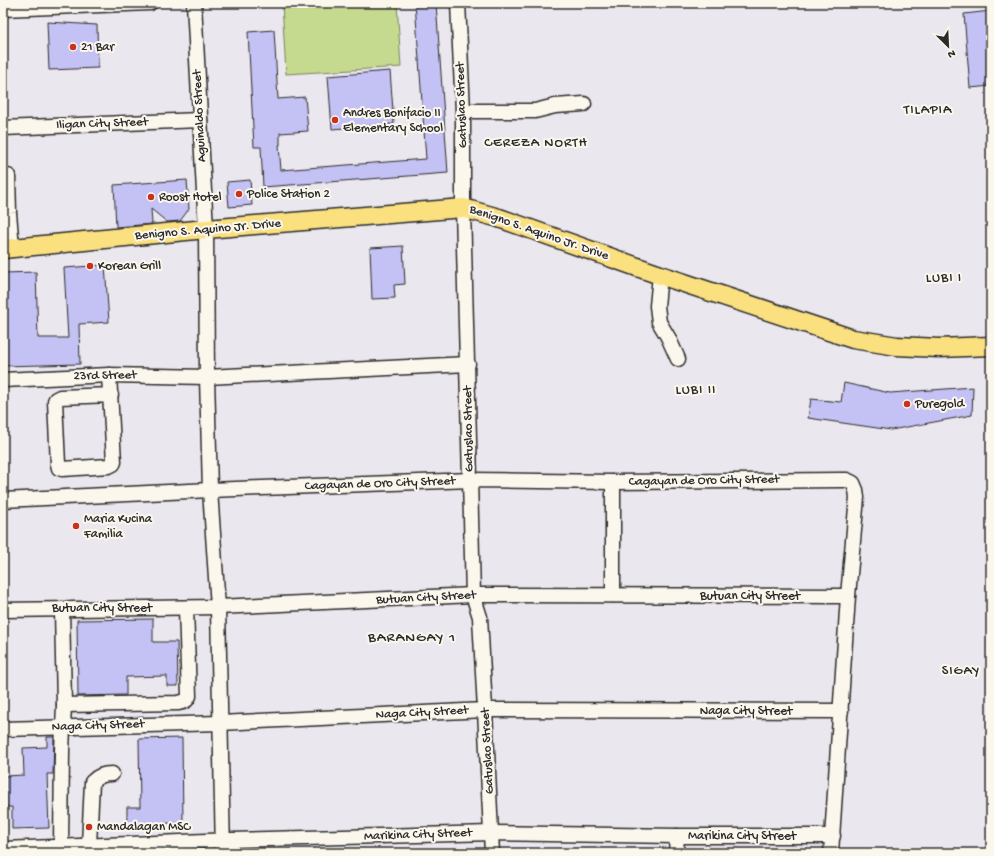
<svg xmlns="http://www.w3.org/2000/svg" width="994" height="856" viewBox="0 0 994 856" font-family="'Gochi Hand',sans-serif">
<rect width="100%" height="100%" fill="#eae7ee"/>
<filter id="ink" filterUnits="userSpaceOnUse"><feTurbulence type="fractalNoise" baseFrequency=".025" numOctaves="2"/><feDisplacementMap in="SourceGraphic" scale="8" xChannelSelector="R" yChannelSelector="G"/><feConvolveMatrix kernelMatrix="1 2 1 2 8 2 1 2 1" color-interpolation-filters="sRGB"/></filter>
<g filter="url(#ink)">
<path fill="#c6da8f" stroke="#78825d" d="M 282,3 L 397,3 L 401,67 L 286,74 Z"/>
<g fill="#c4c1f4" stroke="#2b2b2b">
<path d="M 415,3 L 436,3 L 448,173 L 263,187 L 261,147 L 254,147 L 248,32 L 274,30 L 278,99 L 305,97 L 308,131 L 280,133 L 280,145 L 279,145 L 281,170 L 426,159 Z"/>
<path d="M 991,11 L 991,86 L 970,88 L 964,14 Z"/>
<path d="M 47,22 L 97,25 L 98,68 L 49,70 Z"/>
<path d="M 390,71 L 394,124 L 332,129 L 328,76 Z"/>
<path d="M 187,180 L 189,209 L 180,221 L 167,222 L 151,209 L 152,224 L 116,227 L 114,185 Z"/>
<path d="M 250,180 L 252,205 L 229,207 L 227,182 Z"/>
<path d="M 403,246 L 405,284 L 394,285 L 395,298 L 372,299 L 370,248 Z"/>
<path d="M 105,265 L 109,322 L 79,324 L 80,364 L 3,366 L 3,273 L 36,272 L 38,338 L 68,338 L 64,268 Z"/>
<path d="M 844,383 L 890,393 L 973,387 L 972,415 L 891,430 L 808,418 L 811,399 L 841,402 Z"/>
<path d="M 153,619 L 153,642 L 177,642 L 178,686 L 167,686 L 167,676 L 126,677 L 126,695 L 78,696 L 77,620 Z"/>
<path d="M 47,737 L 54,737 L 53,774 L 47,774 L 49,828 L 12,829 L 12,807 L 6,807 L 5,776 L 24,775 L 23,748 L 47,747 Z"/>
<path d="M 182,738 L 183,823 L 127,824 L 127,807 L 140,807 L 139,739 Z"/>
</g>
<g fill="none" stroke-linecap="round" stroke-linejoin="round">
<defs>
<g id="minor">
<path d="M 194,3 L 206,229 L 207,377 L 210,490 L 218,607 L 223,853"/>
<path d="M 458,3 L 463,111 L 463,208 L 473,595 L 480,617 L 485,710 L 492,853"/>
<path d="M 3,9 L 150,3"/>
<path d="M 463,111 L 535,111 L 555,106 L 584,104"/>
<path d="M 3,128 L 200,120"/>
<path d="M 3,175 L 8,176 L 9,213 L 12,248"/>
<path d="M 660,275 L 657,306 L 659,322 L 668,337 L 678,359"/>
<path d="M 109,375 L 114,462 L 113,464 L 109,466 L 62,469 L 59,468 L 58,464 L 55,401 L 56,399 L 60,397 L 111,395"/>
<path d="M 3,380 L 109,375 L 207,377 L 468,364"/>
<path d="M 613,482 L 613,595"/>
<path d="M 3,500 L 210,490 L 471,480 L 613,482 L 841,480 L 847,480 L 853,483 L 856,490 L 857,497 L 848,596 L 831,853"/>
<path d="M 3,610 L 218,607 L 473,595 L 848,596"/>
<path d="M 64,705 L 178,703 C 184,702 187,701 189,696 L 186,608"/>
<path d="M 3,729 L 220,723 L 485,710 L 841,711"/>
<path d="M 89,845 L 92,782 C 98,776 103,774 112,774"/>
<path d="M 61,847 L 62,751 L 64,705 L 62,609"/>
<path d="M 3,849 L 232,840 L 492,833 L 677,836 L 833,836"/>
<path d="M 676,853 L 677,836"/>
</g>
<path id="major" d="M 3,249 L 206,229 L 463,208 L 499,218 L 660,275 L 853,339 L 897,346 L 939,348 L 991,346"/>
</defs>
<use href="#minor" stroke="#2b2b2b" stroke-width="17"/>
<use href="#major" stroke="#2b2b2b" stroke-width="21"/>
<use href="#minor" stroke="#fbf7ec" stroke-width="14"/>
<use href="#major" stroke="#fbe080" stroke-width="18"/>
</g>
</g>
<g fill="#c8321e" stroke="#fbf7ec" stroke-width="1.5">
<circle cx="73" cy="47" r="4"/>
<circle cx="335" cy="120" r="4"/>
<circle cx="239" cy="194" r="4"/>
<circle cx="151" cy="197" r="4"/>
<circle cx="90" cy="266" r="4"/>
<circle cx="907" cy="404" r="4"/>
<circle cx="76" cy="526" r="4"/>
<circle cx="89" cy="827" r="4"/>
</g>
<g text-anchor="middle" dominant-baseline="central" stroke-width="4" stroke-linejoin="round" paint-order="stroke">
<g font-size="13" fill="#2b2b2b" stroke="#fbf7ec" text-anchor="start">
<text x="81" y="47">21 Bar</text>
<text x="343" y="113">Andres Bonifacio II<tspan x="343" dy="15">Elementary School</tspan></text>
<text x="247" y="194">Police Station 2</text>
<text x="159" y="197">Roost Hotel</text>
<text x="98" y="266">Korean Grill</text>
<text x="915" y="404">Puregold</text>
<text x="84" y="519">Maria Kucina<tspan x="84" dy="15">Familia</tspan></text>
<text x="97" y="827">Mandalagan MSC</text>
</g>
<g font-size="13" fill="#2b2b2b" stroke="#fbf7ec">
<text transform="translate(462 105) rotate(-92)">Gatuslao Street</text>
<text transform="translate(200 116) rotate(-93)">Aguinaldo Street</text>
<text transform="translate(102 124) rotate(-2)">Iligan City Street</text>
<text transform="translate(208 230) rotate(-5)">Benigno S. Aquino Jr. Drive</text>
<text transform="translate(539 233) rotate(19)">Benigno S. Aquino Jr. Drive</text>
<text transform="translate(105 376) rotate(-1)">23rd Street</text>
<text transform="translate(469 429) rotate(-91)">Gatuslao Street</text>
<text transform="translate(704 481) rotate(-1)">Cagayan de Oro City Street</text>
<text transform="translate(380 484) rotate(-2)">Cagayan de Oro City Street</text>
<text x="750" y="596">Butuan City Street</text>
<text transform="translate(426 598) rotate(-3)">Butuan City Street</text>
<text x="102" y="608">Butuan City Street</text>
<text x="746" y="711">Naga City Street</text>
<text transform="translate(422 713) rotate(-3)">Naga City Street</text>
<text transform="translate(98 726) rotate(-2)">Naga City Street</text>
<text transform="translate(488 751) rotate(-93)">Gatuslao Street</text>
<text transform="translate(418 835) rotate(-2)">Marikina City Street</text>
<text x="742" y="836">Marikina City Street</text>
</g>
<g font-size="14" letter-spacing="1" fill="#2b2b2b" stroke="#fbf7ec">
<text x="928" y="110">TILAPIA</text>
<text x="536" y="143">CEREZA NORTH</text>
<text x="944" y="278">LUBI I</text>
<text x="696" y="390">LUBI II</text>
<text x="961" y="671">SIGAY</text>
</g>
<g font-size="15" letter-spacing="1" fill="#2b2b2b" stroke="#fbf7ec">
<text x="412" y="638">BARANGAY 1</text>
</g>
</g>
<rect width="994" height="856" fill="none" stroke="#fbf7ec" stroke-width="16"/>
<rect x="8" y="8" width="978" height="840" fill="none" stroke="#2b2b2b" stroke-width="1.5" filter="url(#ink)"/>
<g transform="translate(948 46) rotate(156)" stroke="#fbf7ec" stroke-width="3" paint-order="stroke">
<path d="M0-3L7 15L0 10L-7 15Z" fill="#2b2b2b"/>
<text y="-6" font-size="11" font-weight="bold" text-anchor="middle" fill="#2b2b2b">N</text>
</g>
</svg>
